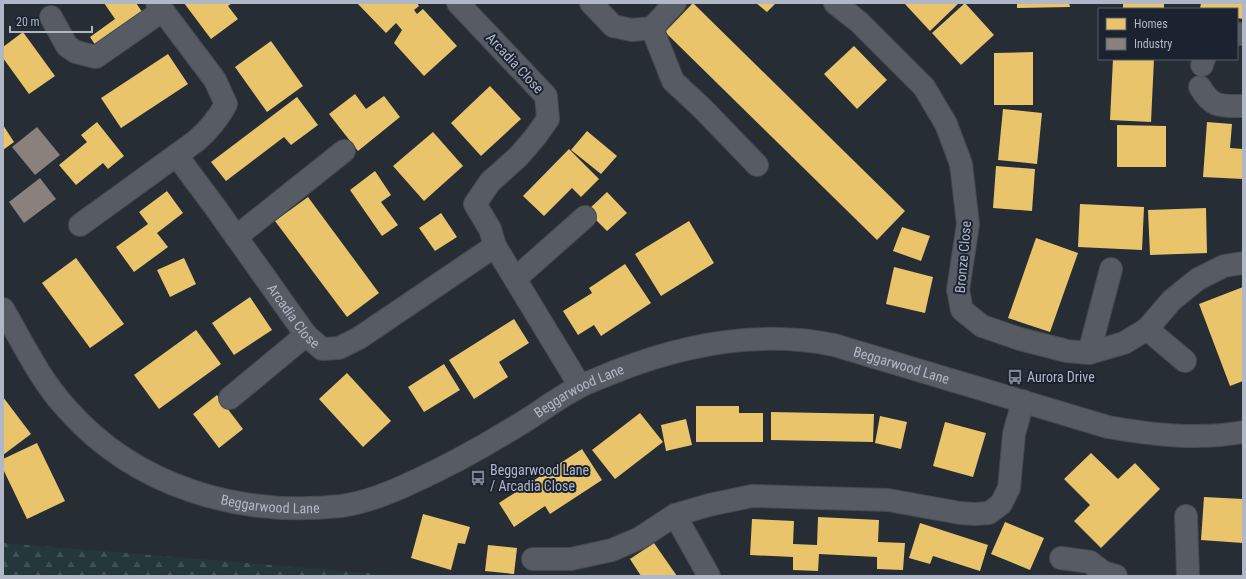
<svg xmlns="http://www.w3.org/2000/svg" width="1246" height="579" viewBox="0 0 1246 579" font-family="'Roboto Condensed',sans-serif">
<defs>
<pattern id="forest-firs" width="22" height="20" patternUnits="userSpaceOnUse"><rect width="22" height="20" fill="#24373b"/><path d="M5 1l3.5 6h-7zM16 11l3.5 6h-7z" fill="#415256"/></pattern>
</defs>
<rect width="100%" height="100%" fill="#272d35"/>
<path fill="url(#forest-firs)" d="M 3,543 L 392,575 L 395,576 L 3,576 Z"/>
<g fill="#e9c46a">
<path d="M 104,3 L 136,3 L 145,16 L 98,49 L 90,37 L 115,19 Z"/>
<path d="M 184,3 L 232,3 L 228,6 L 238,19 L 211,39 Z"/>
<path d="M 357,3 L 417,3 L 419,6 L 414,10 L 417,14 L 423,9 L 457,46 L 424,76 L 394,43 L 402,30 L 396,23 L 386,33 Z"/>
<path d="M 693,3 L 905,211 L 877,240 L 665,32 Z"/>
<path d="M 756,3 L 776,3 L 767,12 Z"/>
<path d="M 904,3 L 959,3 L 930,31 Z"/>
<path d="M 965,3 L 994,35 L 961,65 L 932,33 Z"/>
<path d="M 1017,3 L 1069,3 L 1070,7 L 1017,8 Z"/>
<rect x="1123" y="3" width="41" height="6"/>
<path d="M 1201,3 L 1243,3 L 1243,19 L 1237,18 L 1237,9 L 1200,9 Z"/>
<path d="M 23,32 L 55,76 L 29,94 L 3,58 L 3,47 Z"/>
<path d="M 271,41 L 303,86 L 267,112 L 235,67 Z"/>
<path d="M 854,46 L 887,80 L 857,109 L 824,74 Z"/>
<path d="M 1033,52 L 1033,105 L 994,105 L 994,53 Z"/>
<path d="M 168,54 L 188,84 L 121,128 L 101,98 Z"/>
<path d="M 1113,59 L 1154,59 L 1151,122 L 1110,120 Z"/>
<path d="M 490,86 L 521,119 L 481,156 L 451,123 Z"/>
<path d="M 355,94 L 366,109 L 384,96 L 400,117 L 358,151 L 329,114 Z"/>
<path d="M 297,97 L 318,125 L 291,145 L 284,137 L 226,181 L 211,162 Z"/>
<path d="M 1003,109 L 1042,113 L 1037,164 L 998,160 Z"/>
<path d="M 97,122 L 124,156 L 108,169 L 103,163 L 76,185 L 59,165 L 87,142 L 81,135 Z"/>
<path d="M 1207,122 L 1232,124 L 1230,148 L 1243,149 L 1243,179 L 1203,177 Z"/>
<path d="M 3,125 L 14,142 L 3,150 Z"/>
<path d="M 1117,125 L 1166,126 L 1166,167 L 1117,167 Z"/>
<path d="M 587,131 L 617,156 L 601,174 L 571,150 Z"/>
<path d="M 433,132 L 463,166 L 424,201 L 393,166 Z"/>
<path d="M 569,149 L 599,179 L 581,197 L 572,188 L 544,216 L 523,196 Z"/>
<path d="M 996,166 L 1035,169 L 1032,211 L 993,208 Z"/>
<path d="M 375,171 L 391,195 L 381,202 L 398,225 L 382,236 L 350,190 Z"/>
<path d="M 167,191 L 183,213 L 157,233 L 168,247 L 134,272 L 116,247 L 148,224 L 139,212 Z"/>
<path d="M 607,192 L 627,213 L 607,231 L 587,211 Z"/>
<path d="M 308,197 L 379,293 L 347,317 L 275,221 Z"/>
<path d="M 1080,204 L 1144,207 L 1142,250 L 1078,247 Z"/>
<path d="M 1206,208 L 1207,253 L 1150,255 L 1148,210 Z"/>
<path d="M 441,213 L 457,237 L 435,251 L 419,228 Z"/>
<path d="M 689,221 L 714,263 L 661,296 L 635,254 Z"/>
<path d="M 902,227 L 930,236 L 921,261 L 893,251 Z"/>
<path d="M 1036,238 L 1078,253 L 1050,332 L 1008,318 Z"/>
<path d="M 76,258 L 124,324 L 90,348 L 42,283 Z"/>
<path d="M 184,258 L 196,284 L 170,297 L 157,270 Z"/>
<path d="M 625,264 L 651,303 L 601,336 L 594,325 L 578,335 L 563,311 L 592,293 L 589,288 Z"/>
<path d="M 894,267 L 933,277 L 925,313 L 886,304 Z"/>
<path d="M 1243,287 L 1243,381 L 1230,386 L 1199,304 Z"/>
<path d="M 250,297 L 272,330 L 234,355 L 212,323 Z"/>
<path d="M 514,319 L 529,343 L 499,362 L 508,377 L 474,399 L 449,360 Z"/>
<path d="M 196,330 L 221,364 L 159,409 L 134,375 Z"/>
<path d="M 444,364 L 460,390 L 424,412 L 408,387 Z"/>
<path d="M 347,373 L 391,421 L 363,447 L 319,399 Z"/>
<path d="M 217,395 L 243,429 L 219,448 L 193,414 Z"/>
<path d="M 3,397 L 31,434 L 3,455 Z"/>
<path d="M 696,406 L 739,406 L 739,413 L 763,413 L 763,442 L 696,442 Z"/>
<path d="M 771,412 L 874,414 L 873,442 L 771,440 Z"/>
<path d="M 640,413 L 663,442 L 615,479 L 592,450 Z"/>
<path d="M 880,416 L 907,422 L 901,449 L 875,443 Z"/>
<path d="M 686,419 L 692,445 L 666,451 L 661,425 Z"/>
<path d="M 945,422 L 986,433 L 973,477 L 933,466 Z"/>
<path d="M 37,443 L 65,501 L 27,519 L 3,469 L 3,459 Z"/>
<path d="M 582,449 L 602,480 L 550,514 L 545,506 L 514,527 L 499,503 Z"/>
<path d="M 1091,453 L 1118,479 L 1135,463 L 1160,489 L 1101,548 L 1074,521 L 1090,505 L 1064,479 Z"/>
<path d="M 1204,497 L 1243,499 L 1243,543 L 1201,540 Z"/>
<path d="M 423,514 L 470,527 L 465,544 L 458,543 L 451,570 L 411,558 Z"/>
<path d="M 818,517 L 879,520 L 878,542 L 905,543 L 903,570 L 877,569 L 877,557 L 819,554 L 818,571 L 793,570 L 793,557 L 750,555 L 752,519 L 794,521 L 793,544 L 817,545 Z"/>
<path d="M 1005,522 L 1044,538 L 1030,570 L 991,554 Z"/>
<path d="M 920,523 L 988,545 L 980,571 L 933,556 L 930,564 L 909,558 Z"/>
<path d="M 654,543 L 677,576 L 641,576 L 630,559 Z"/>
<path d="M 488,545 L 517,548 L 514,574 L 485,571 Z"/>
</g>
<g fill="#8a817c">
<path d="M 37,127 L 60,155 L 35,175 L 12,147 Z"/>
<path d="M 40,178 L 56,199 L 24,223 L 9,202 Z"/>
</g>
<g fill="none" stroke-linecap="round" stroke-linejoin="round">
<defs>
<g id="minor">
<path d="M 591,3 L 613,26 L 632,30 L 652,28 L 675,3"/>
<path d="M 835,3 L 859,22 L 924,87 L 946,124 L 961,164 L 968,224 L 958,290 L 962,310 L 982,326 L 1020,339 L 1067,351 L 1089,353 L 1124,343 L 1147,329 L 1172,300 L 1198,279 L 1224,266 L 1243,263"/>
<path d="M 51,17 L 67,46 L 76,52 L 96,57 L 162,11"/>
<path d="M 652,28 L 673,81 L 703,109 L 757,165"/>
<path d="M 1237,34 L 1243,34"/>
<path d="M 1202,65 L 1204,59"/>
<path d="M 1200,87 C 1212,108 1221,106 1243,106"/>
<path id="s1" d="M 177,156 L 215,207 L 306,335 L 322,349 L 339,348 L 359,338 L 495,246 L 490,229 L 475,204 L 490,182 L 519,156 L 536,136 L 548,119 L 546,96 L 458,3"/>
<path d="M 80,225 L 196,141 C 209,130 218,119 226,104 L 215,80 L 157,3"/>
<path d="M 236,237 L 344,151"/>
<path d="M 495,246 L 580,386"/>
<path d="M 515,279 L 585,217"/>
<path id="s2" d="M 3,309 C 23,343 40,380 67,409 C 136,487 239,517 341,506 C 363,503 392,492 413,482 C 446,467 479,449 510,430 C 534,417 555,399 579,387 C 590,381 603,377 614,372 C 684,344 760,330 834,345 L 1108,427 C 1153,435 1198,440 1243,432"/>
<path d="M 1147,329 L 1185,361"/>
<path d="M 1089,353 L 1111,269"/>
<path d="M 230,398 L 306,335"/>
<path d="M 675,515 L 709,576"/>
<path d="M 1186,516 L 1188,576"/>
<path d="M 1061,558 L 1090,562 L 1103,572 L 1116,576"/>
<path d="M 533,559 L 571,559 L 612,550 L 640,538 L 675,515 L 709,505 L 752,496 L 888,500 L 960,513 L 975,514 L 989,513 L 1001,504 L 1009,488 L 1014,434 L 1023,401"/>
</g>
</defs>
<use href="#minor" stroke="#454950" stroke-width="24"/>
<use href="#minor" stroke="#575b63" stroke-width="22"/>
</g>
<defs>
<symbol id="bus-bare" viewBox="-9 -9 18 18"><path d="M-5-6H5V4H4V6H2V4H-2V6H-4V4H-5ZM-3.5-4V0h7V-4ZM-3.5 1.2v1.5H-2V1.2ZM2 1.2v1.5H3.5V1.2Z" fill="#808794" stroke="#1b2330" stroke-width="2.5" paint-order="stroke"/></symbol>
</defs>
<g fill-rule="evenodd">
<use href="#bus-bare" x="1004" y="366" width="22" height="22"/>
<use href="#bus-bare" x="467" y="467" width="22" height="22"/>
</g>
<g text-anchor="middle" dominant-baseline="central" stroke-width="4" stroke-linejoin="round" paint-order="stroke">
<g font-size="14" fill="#b0b8c7" stroke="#1b2330">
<text transform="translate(515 63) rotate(47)">Arcadia Close</text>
<text transform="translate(963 257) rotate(-85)">Bronze Close</text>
<text stroke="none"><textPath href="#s1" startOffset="198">Arcadia Close</textPath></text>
<text stroke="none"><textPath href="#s2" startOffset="1022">Beggarwood Lane</textPath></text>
<text stroke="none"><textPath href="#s2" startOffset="687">Beggarwood Lane</textPath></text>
<text stroke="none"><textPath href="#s2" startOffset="350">Beggarwood Lane</textPath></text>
</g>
<g font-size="14" fill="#b0b8c7" stroke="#1b2330" text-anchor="start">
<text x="1027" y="377">Aurora Drive</text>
<text x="490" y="470">Beggarwood Lane<tspan x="490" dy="16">/ Arcadia Close</tspan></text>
</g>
</g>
<rect width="1246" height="579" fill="none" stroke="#b0b8c7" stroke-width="8"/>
<rect x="1098" y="8" width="140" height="52" fill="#1b2330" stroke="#575f6c"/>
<rect x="1106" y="18" width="20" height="12" fill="#e9c46a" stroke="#575f6c"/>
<text x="1134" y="28" font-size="12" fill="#b0b8c7">Homes</text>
<rect x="1106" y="38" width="20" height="12" fill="#8a817c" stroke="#575f6c"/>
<text x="1134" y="48" font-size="12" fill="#b0b8c7">Industry</text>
<path d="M10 26v6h82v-6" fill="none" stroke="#b0b8c7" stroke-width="2"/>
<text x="16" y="26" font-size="12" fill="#b0b8c7" stroke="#1b2330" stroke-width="3" paint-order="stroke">20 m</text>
</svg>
